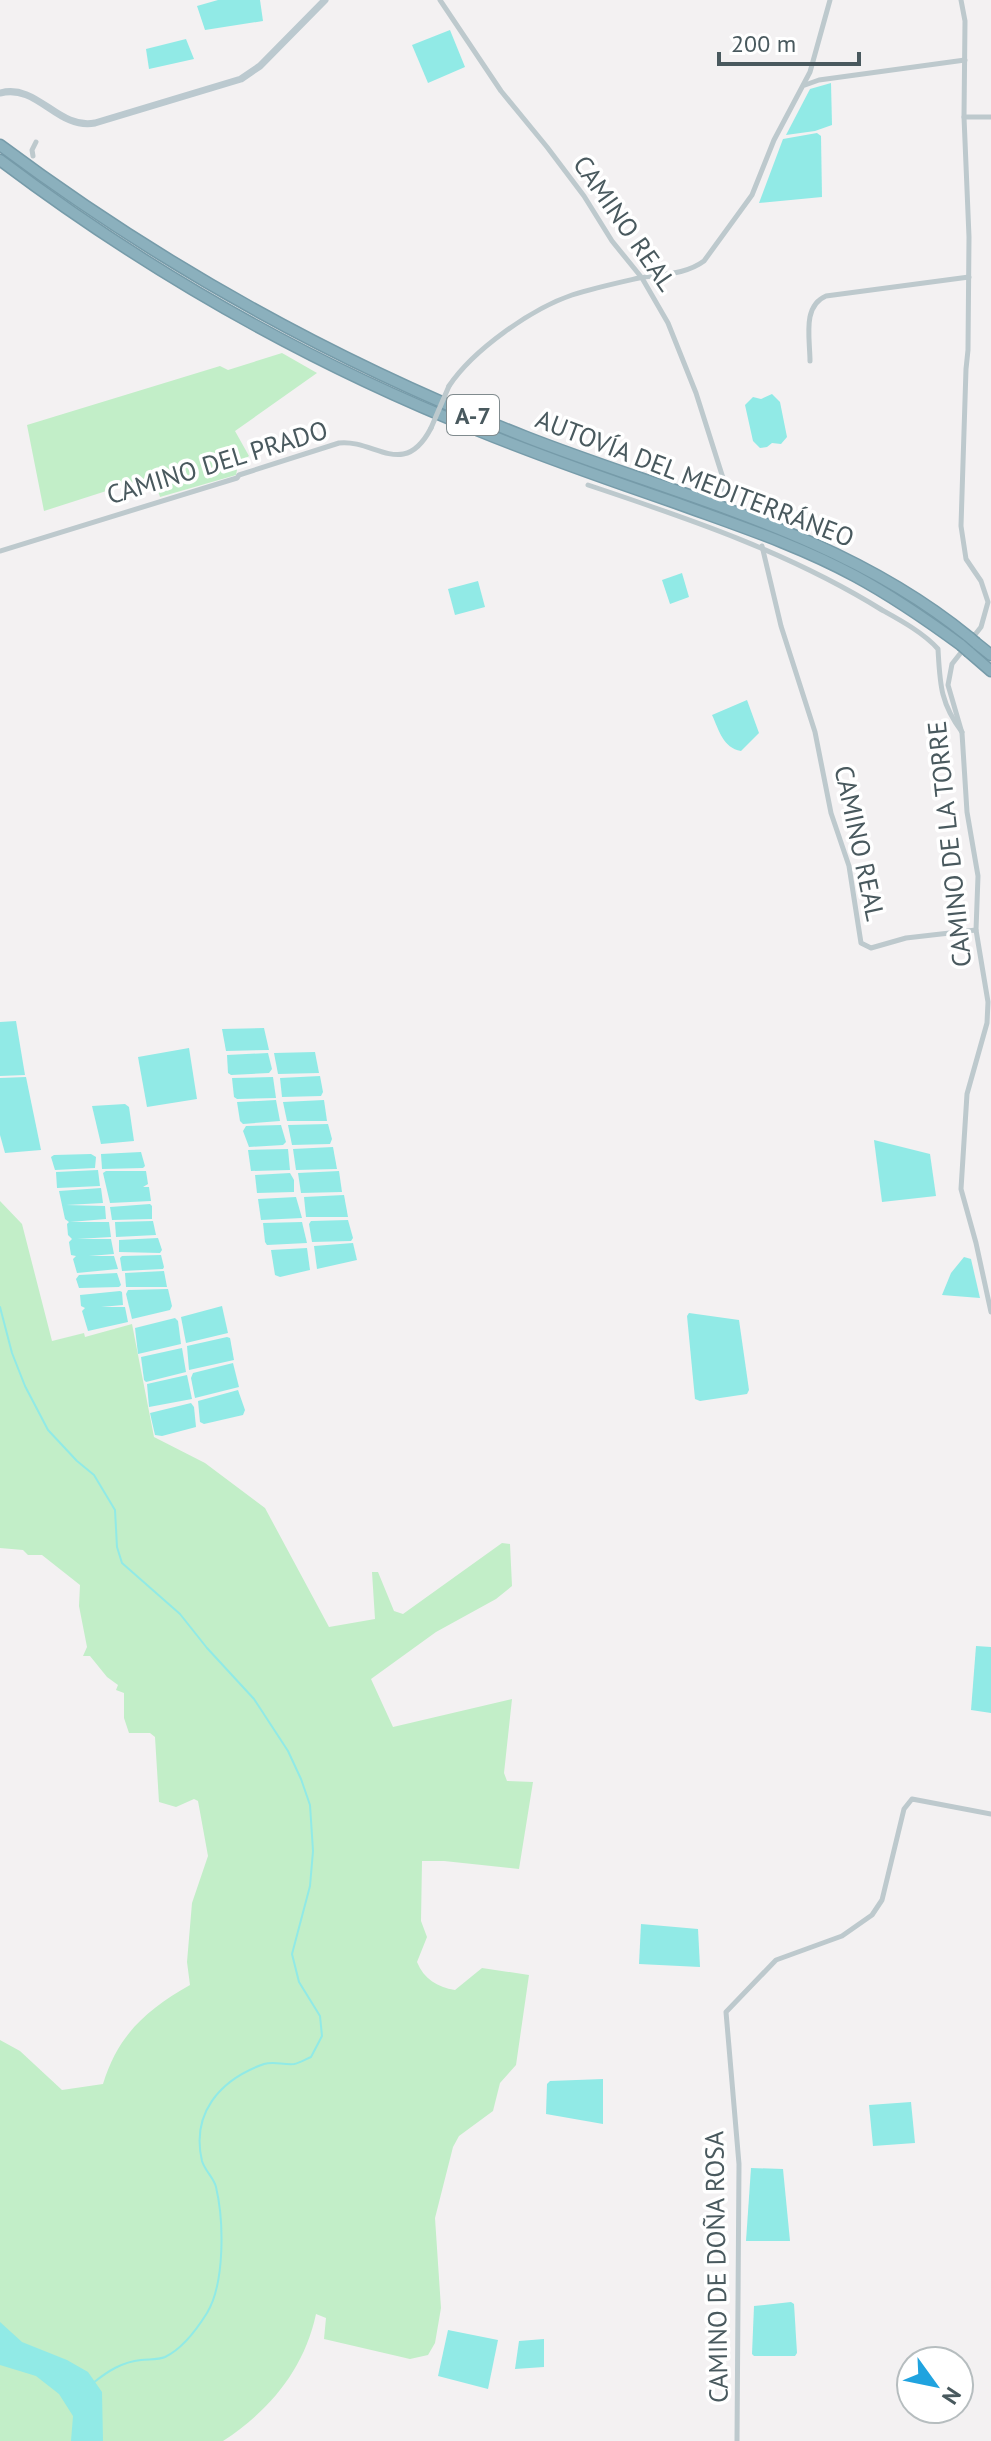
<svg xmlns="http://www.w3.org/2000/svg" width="991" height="2441" viewBox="0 0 991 2441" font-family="'PT Sans',sans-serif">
<rect width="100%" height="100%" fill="#f3f1f2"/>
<g fill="#c2eec8">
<path d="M 282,353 L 317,373 L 235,431 L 249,456 L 238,465 L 236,475 L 160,497 L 153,476 L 44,511 L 27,425 L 220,366 L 228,370 Z"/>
<path d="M 0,1201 L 22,1224 L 52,1341 L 84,1333 L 85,1337 L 132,1324 L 154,1437 L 205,1463 L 265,1508 L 329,1627 L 375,1619 L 372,1572 L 378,1572 L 394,1611 L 403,1614 L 502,1543 L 510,1544 L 512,1586 L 496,1599 L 436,1632 L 371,1679 L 393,1727 L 512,1699 L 504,1773 L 507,1781 L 533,1782 L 519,1869 L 444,1861 L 422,1861 L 421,1921 L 427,1937 L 417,1962 C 424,1979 437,1987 455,1990 L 482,1968 L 529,1975 L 516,2065 L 500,2083 L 493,2111 L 459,2136 L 453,2147 L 435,2218 L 441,2308 L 435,2343 L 428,2355 L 410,2359 L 324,2339 L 326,2318 L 316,2314 C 304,2370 269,2411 223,2441 L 0,2441 L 0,2040 L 20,2051 L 62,2090 L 103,2084 C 118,2035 146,2010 190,1985 L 187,1962 L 192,1903 L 208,1856 L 198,1801 L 194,1799 L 176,1807 L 159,1802 L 155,1737 L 150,1733 L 129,1733 L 124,1718 L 124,1693 L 116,1690 L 118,1685 L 107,1677 L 90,1656 L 83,1656 L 87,1647 L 79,1606 L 80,1585 L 42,1555 L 28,1555 L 23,1550 L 0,1548 Z"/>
</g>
<g fill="#91eae6">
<path d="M 218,0 L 260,0 L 263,21 L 205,30 L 197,6 Z"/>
<path d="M 450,30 L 465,67 L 428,83 L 412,45 Z"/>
<path d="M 186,39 L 194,59 L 149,69 L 146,49 Z"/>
<path d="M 831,83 L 832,125 L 815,131 L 786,135 L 810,89 Z"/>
<path d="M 817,133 L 821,136 L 822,197 L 759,203 L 783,139 Z"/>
<path d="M 772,394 L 780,402 L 787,437 L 781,444 L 772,443 L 767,447 L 760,448 L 753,441 L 745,405 L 753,397 L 761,399 Z"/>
<path d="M 682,573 L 689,597 L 670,604 L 662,580 Z"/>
<path d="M 478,581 L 485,607 L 455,615 L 448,589 Z"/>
<path d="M 747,700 L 759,733 L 741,751 C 723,748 719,730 712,715 Z"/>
<path d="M 16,1021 L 25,1075 L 0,1076 L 0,1022 Z"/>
<path d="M 264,1028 L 269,1050 L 226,1051 L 222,1029 Z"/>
<path d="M 189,1048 L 197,1099 L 147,1107 L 138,1057 Z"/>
<path d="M 315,1052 L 319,1073 L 278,1074 L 274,1053 Z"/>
<path d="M 268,1053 L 272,1069 L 269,1073 L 231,1075 L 228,1073 L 227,1055 Z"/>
<path d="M 320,1076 L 323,1092 L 321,1096 L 282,1097 L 280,1078 Z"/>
<path d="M 26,1077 L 41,1150 L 5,1153 L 0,1135 L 0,1078 Z"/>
<path d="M 273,1077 L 276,1098 L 237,1099 L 234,1097 L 232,1078 Z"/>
<path d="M 276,1100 L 280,1121 L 243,1124 L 240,1121 L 237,1102 Z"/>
<path d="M 324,1100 L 327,1121 L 287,1121 L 283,1102 Z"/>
<path d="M 125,1104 L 129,1107 L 134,1141 L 101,1144 L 92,1106 Z"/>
<path d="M 328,1124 L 332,1139 L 330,1144 L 292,1145 L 288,1125 Z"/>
<path d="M 281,1125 L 286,1142 L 283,1145 L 249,1147 L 243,1131 L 246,1126 Z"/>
<path d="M 874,1140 L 930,1154 L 936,1196 L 882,1202 Z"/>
<path d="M 333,1147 L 337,1169 L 296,1170 L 293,1149 Z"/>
<path d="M 288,1149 L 290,1170 L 251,1171 L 248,1150 Z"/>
<path d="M 141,1152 L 145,1166 L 143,1168 L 102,1169 L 101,1154 Z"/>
<path d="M 91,1154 L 96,1157 L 95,1168 L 55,1170 L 51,1157 L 54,1155 Z"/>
<path d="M 98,1170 L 100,1186 L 57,1188 L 56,1172 Z"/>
<path d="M 106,1171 L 146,1171 L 148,1184 L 143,1187 L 149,1187 L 151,1201 L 110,1203 L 103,1173 Z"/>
<path d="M 339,1171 L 342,1192 L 301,1193 L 298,1173 Z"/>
<path d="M 290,1173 L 294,1180 L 294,1192 L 257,1193 L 255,1175 Z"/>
<path d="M 101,1188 L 103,1203 L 66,1205 L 105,1206 L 106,1219 L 70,1222 L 109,1222 L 111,1237 L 77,1239 L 111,1239 L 114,1254 L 89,1256 L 114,1256 L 118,1269 L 77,1273 L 73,1259 L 76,1256 L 71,1255 L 69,1242 L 72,1239 L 68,1235 L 67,1224 L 69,1222 L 65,1219 L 59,1191 Z"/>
<path d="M 344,1195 L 348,1217 L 306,1217 L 304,1197 Z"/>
<path d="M 296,1197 L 302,1218 L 261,1220 L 258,1199 Z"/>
<path d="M 150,1204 L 152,1206 L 152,1219 L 112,1220 L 110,1207 Z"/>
<path d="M 348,1220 L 353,1238 L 351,1241 L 312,1242 L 309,1224 L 311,1221 Z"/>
<path d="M 153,1221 L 156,1235 L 116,1237 L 115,1222 Z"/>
<path d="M 302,1222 L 307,1243 L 267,1245 L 265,1242 L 263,1223 Z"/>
<path d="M 158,1238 L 162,1250 L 160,1253 L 119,1252 L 119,1240 Z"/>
<path d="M 353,1243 L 357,1260 L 317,1269 L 314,1246 Z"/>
<path d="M 307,1248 L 310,1270 L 280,1277 L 275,1275 L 271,1250 Z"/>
<path d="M 161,1255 L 164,1267 L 163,1269 L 122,1271 L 120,1258 L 122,1256 Z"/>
<path d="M 964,1257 L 971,1259 L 980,1298 L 942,1295 L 951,1273 Z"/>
<path d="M 164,1271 L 167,1287 L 126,1287 L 125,1273 Z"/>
<path d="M 117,1273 L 121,1285 L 119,1287 L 79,1288 L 76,1279 L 79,1275 Z"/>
<path d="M 168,1289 L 172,1306 L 170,1310 L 132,1319 L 126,1294 L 128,1290 Z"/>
<path d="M 120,1291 L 122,1292 L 123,1305 L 101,1307 L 125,1307 L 128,1322 L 88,1331 L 82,1311 L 85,1308 L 81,1306 L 80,1295 Z"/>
<path d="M 222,1306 L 228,1333 L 186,1343 L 181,1317 Z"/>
<path d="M 689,1313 L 739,1320 L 749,1390 L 747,1394 L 700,1401 L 695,1399 L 687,1316 Z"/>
<path d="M 175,1318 L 178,1321 L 181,1344 L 138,1354 L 135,1328 Z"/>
<path d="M 227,1337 L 230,1338 L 234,1360 L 189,1370 L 187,1346 Z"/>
<path d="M 182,1348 L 186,1372 L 146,1382 L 144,1380 L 141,1357 Z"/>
<path d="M 233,1363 L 239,1387 L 195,1398 L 191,1378 L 193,1373 Z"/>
<path d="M 187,1375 L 192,1399 L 149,1407 L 147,1384 Z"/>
<path d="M 238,1390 L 245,1410 L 243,1415 L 204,1424 L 200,1422 L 198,1401 Z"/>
<path d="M 191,1403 L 194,1407 L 196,1427 L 162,1436 L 155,1435 L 150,1413 Z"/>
<path d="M 976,1646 L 991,1647 L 991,1713 L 971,1710 Z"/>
<path d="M 641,1924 L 698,1929 L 700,1967 L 639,1964 Z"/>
<path d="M 603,2079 L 603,2124 L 546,2114 L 547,2084 L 550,2081 Z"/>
<path d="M 911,2102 L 915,2143 L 873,2146 L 869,2105 Z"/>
<path d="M 751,2168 L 783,2169 L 790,2241 L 746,2241 Z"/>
<path d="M 791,2302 L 794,2304 L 797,2353 L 795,2356 L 754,2356 L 752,2354 L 754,2306 Z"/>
<path d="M 0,2322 L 22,2342 L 67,2360 L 88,2372 L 102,2392 L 103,2441 L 71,2441 L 73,2416 L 59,2394 L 36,2376 L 0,2365 Z"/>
<path d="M 448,2330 L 498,2340 L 488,2389 L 438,2376 Z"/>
<path d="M 544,2339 L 544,2367 L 515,2369 L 519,2341 Z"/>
</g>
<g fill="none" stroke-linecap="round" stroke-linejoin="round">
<path stroke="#91eae6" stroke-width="2" d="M 0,1307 L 12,1353 L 25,1386 L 48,1430 L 77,1461 L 94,1475 L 115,1510 L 117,1547 L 122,1563 L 180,1614 L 207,1648 L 254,1699 L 288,1751 L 301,1779 L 310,1805 L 313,1851 L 310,1886 L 292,1954 L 299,1982 L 320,2016 L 322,2036 L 311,2057 C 306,2059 299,2063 294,2064 C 283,2065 274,2061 264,2064 C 219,2080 191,2114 202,2161 C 205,2171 214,2178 216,2187 C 224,2221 225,2283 207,2313 C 197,2329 182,2349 165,2357 C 158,2360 149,2359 141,2360 C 122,2362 108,2371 93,2383"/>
<defs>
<g id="highway">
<path d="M 0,145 C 162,266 337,363 526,437 C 677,496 841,532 969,637"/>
<path d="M 0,160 C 146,270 307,362 477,430 C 543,457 609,480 676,503 C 736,525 798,545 855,576 C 892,596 927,620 961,645"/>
<path d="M 976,643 L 991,655"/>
<path d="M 969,652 L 991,671"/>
</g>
</defs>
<use href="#highway" stroke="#769ba9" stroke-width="13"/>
<g stroke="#bdc9cd" stroke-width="5">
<path d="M 440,0 L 501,91 L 547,147 L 584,196 L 612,241 L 642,278 L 668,323 L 696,393 L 723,478 L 725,495"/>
<path d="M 961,0 L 965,21 L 964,117 L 969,237 L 968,350 L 966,369 L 961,526 L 966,559 L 981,581 L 988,602 L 981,627 L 952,664 L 948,685 L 962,733 L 967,812 L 978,876 L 976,930 L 988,1002 L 987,1023 L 967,1094 L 961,1189 L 976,1243 L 991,1312"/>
<path d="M 805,85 L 819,80 L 965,60"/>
<path d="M 964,117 L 991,117"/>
<path d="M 33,156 L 32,150 L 36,142"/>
<path d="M 810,361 C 810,339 802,306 826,296 L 969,277"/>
<path d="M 449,386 C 473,350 531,309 572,295 C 594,288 617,283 639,278 C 661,274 685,275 704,261 L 752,195 L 774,140 L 810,72 L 830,0"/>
<path d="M 588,485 C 690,519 790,553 882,610 C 900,620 924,633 938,649 C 940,683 940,703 962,732"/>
<path d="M 762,546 L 781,626 L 815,732 L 831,813 L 849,866 L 861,943 L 871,948 L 906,938 L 976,930"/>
<path d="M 0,551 L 237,478 L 239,475 L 339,443 C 375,439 404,480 431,428"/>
<path d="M 737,2441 L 739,2164 L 726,2012 L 776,1960 L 842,1936 L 872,1915 L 882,1900 L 904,1809 L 912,1799 L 991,1814"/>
</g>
<path stroke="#bbc9cf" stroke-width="7" d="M 0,93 C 38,83 57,130 95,123 L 241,79 L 260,66 L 325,0"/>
<use href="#highway" stroke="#8bb0bd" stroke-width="10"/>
<defs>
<g id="highway-bridge">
<path d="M 969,637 L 976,643"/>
<path d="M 961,645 L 969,652"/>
</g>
</defs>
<use href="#highway-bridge" stroke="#769ba9" stroke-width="13" stroke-linecap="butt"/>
<path stroke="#bdc9cd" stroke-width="5" d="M 431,428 L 449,386"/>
<use href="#highway-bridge" stroke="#8bb0bd" stroke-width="10"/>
</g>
<g text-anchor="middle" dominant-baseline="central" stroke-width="7" stroke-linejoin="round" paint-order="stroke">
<rect fill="#fff" stroke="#808b8e" stroke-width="2" x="447" y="395" width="52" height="40" rx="6"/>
<g font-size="24" font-weight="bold" fill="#49595e">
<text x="473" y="415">A-7</text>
</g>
<g font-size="26" fill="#49595e" stroke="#fff">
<text transform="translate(625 223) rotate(55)">CAMINO REAL</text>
<text transform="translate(217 462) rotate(-17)">CAMINO DEL PRADO</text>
<text transform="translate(695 478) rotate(21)">AUTOVÍA DEL MEDITERRÁNEO</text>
<text transform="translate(860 843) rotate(78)">CAMINO REAL</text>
<text transform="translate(949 844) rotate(-96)">CAMINO DE LA TORRE</text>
<text transform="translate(716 2267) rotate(-91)">CAMINO DE DOÑA ROSA</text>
</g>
</g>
<g transform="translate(935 2385) rotate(123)"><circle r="38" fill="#ffffff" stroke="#b6bdbf" stroke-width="2"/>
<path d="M0-6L14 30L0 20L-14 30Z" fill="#20a3df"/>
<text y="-12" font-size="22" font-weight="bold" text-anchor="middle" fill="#49595e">N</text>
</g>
<path d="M719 52v12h140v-12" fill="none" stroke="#49595e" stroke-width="4"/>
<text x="731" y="52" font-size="24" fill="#49595e" stroke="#ffffff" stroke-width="6" paint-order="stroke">200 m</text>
</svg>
